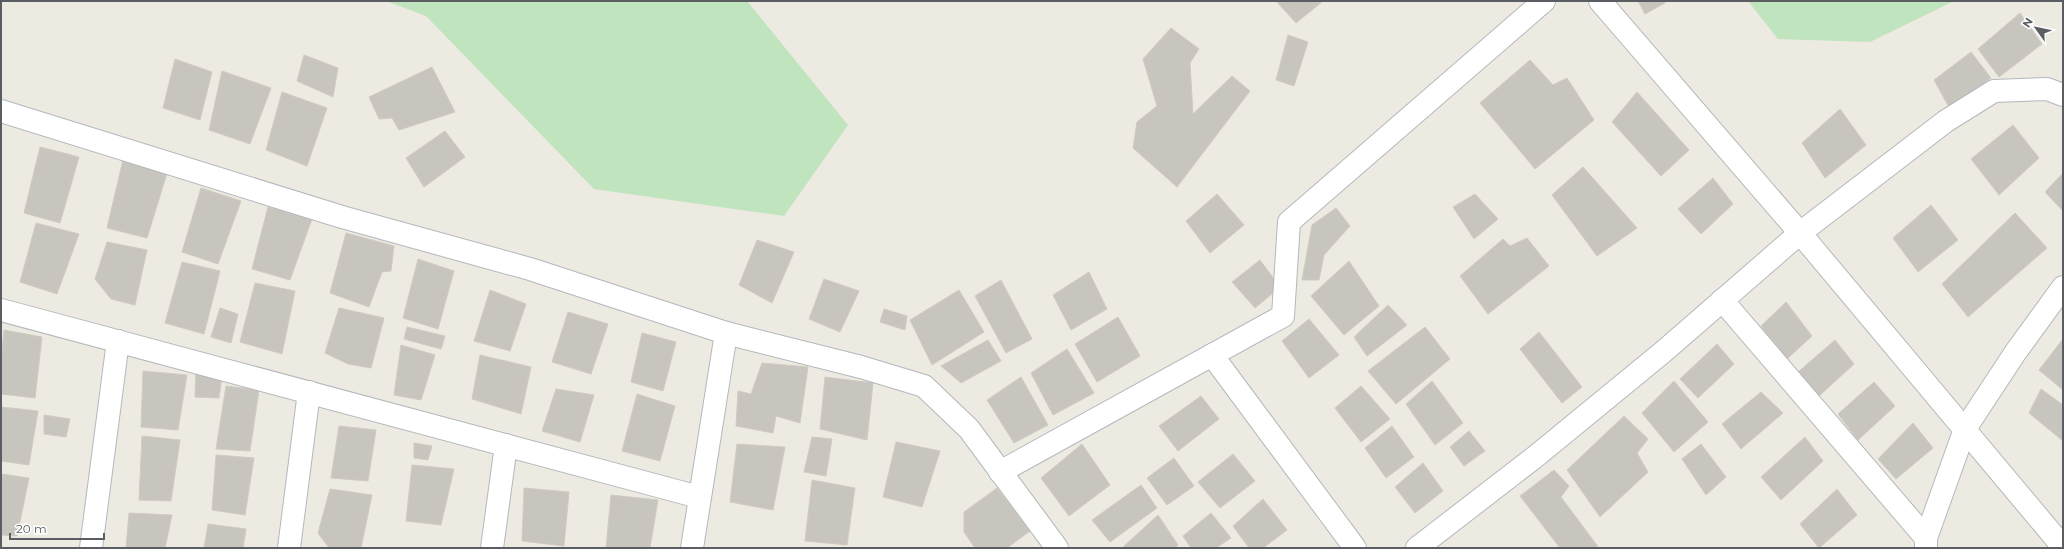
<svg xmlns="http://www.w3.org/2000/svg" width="2064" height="549" viewBox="0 0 2064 549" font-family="Montserrat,sans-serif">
<rect width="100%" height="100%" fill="#eceae1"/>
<g fill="#bfe4be">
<path d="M 386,1 L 747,1 L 848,125 L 784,216 L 594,189 L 426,16 Z"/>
<path d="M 1748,1 L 1954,1 L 1870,42 L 1778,39 Z"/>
</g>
<g fill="#c8c5bf" stroke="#d1cbc0">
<path d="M 1276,1 L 1323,1 L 1296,23 Z"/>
<path d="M 1638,1 L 1664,1 L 1665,3 L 1645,14 Z"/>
<path d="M 2020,13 L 2042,44 L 1999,77 L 1978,49 Z"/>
<path d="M 1171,28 L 1199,49 L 1190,63 L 1193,114 L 1232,76 L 1250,91 L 1177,187 L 1133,148 L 1137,122 L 1157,106 L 1143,59 Z"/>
<path d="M 1288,35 L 1308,42 L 1294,86 L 1276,80 Z"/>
<path d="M 1971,52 L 1991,78 L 1949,107 L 1934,80 Z"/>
<path d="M 304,55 L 338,68 L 333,97 L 297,81 Z"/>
<path d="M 175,59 L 212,72 L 200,120 L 163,108 Z"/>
<path d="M 1530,60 L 1553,85 L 1567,78 L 1594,120 L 1535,169 L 1480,103 Z"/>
<path d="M 432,67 L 455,112 L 399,130 L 392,118 L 379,119 L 369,97 Z"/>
<path d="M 222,71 L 271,88 L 250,144 L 209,130 Z"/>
<path d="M 282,92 L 327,108 L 307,166 L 266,150 Z"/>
<path d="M 1637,92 L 1689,150 L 1661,176 L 1612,122 Z"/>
<path d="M 1840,109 L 1866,145 L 1825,178 L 1802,143 Z"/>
<path d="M 2013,125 L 2039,158 L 1999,195 L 1971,159 Z"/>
<path d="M 445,131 L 465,157 L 424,187 L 406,158 Z"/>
<path d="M 40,147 L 79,157 L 60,223 L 24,213 Z"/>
<path d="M 123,160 L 168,170 L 147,238 L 107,228 Z"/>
<path d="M 1583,167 L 1637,228 L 1597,256 L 1552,195 Z"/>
<path d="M 2063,173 L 2063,211 L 2045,192 Z"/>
<path d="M 1713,178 L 1733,204 L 1701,234 L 1678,209 Z"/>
<path d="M 201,188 L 241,201 L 218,264 L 182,252 Z"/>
<path d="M 1217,194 L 1244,225 L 1210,253 L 1186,221 Z"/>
<path d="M 1475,194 L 1498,219 L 1474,239 L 1453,207 Z"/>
<path d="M 1931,205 L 1958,240 L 1918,272 L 1893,238 Z"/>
<path d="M 268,207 L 312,219 L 290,280 L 252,269 Z"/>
<path d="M 1336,208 L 1350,226 L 1324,255 L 1319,280 L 1302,280 L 1312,225 Z"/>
<path d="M 2015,213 L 2047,248 L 1968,317 L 1942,284 Z"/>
<path d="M 36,223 L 79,234 L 57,294 L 20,282 Z"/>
<path d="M 346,233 L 394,246 L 391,271 L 382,272 L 369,307 L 330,293 Z"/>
<path d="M 1527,238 L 1549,266 L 1488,314 L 1460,276 L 1503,239 L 1510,246 Z"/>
<path d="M 757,240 L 794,252 L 772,303 L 739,285 Z"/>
<path d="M 107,242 L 147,250 L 135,305 L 111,299 L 95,279 Z"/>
<path d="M 418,259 L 454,271 L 438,329 L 403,318 Z"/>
<path d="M 1260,260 L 1280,287 L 1255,308 L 1232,282 Z"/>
<path d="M 1349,261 L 1379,306 L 1344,335 L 1311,296 Z"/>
<path d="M 182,262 L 220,271 L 204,334 L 165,323 Z"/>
<path d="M 1089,272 L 1107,309 L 1071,330 L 1053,295 Z"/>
<path d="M 824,279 L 859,291 L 840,332 L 809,319 Z"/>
<path d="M 1001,280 L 1032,339 L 1006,353 L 975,296 Z"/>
<path d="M 255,283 L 295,291 L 282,354 L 240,342 Z"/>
<path d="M 490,290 L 526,304 L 510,351 L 474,341 Z"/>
<path d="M 959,290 L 984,332 L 932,365 L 910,320 Z"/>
<path d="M 1786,302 L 1812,336 L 1787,359 L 1761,326 Z"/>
<path d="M 1388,305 L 1407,325 L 1367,356 L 1354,337 Z"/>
<path d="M 220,308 L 238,314 L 231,343 L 211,337 Z"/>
<path d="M 339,308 L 384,318 L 371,368 L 348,364 L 325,353 Z"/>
<path d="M 884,309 L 907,316 L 905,330 L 880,322 Z"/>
<path d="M 568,312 L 608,324 L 591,374 L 552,362 Z"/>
<path d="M 1118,317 L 1140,356 L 1097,382 L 1075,344 Z"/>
<path d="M 1309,319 L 1339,355 L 1309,378 L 1282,341 Z"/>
<path d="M 407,327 L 445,336 L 441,349 L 404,339 Z"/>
<path d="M 1425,327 L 1450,359 L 1396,404 L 1368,371 Z"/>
<path d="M 4,330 L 42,337 L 35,398 L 1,394 L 1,361 Z"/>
<path d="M 1539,332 L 1582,387 L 1562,403 L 1520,349 Z"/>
<path d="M 642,333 L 676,342 L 663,391 L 631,382 Z"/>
<path d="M 2063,339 L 2063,390 L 2039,370 Z"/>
<path d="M 988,340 L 1001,361 L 961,383 L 941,366 Z"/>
<path d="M 1835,340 L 1854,364 L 1818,397 L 1798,372 Z"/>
<path d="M 1717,344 L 1734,364 L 1698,398 L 1680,379 Z"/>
<path d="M 401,345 L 435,355 L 421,400 L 394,395 Z"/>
<path d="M 1067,349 L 1094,393 L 1053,415 L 1031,373 Z"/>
<path d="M 480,355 L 531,367 L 521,414 L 472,399 Z"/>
<path d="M 762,363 L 808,367 L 800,423 L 776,416 L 773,433 L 736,426 L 738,391 L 751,394 Z"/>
<path d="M 196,370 L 222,376 L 219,398 L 195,397 Z"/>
<path d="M 143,371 L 187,375 L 178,430 L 141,427 Z"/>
<path d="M 825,377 L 873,383 L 867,440 L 820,429 Z"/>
<path d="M 1021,377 L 1048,425 L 1014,443 L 987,400 Z"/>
<path d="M 1432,381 L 1463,423 L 1435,445 L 1406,404 Z"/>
<path d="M 1674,381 L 1708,422 L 1674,452 L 1642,413 Z"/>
<path d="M 1874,382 L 1895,406 L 1858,440 L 1838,414 Z"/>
<path d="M 226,386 L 259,390 L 250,451 L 216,449 Z"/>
<path d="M 1361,386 L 1390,419 L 1361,442 L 1335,408 Z"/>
<path d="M 556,389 L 594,395 L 580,442 L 542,431 Z"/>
<path d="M 2041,389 L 2063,405 L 2063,441 L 2029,413 Z"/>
<path d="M 1761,392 L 1783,413 L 1741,449 L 1722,424 Z"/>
<path d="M 637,394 L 675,406 L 660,461 L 622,451 Z"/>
<path d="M 1201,396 L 1219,419 L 1178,451 L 1159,426 Z"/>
<path d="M 1,407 L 38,411 L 29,465 L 1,461 Z"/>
<path d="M 44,415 L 70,419 L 66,437 L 44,434 Z"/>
<path d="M 1624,416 L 1648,439 L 1637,453 L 1648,472 L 1600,517 L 1567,470 Z"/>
<path d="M 1913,423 L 1933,448 L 1896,479 L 1878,459 Z"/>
<path d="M 339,426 L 376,430 L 368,481 L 331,478 Z"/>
<path d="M 1392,426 L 1414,457 L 1386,478 L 1365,448 Z"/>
<path d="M 1469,431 L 1485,451 L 1464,466 L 1450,447 Z"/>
<path d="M 142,436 L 180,440 L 171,501 L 139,500 Z"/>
<path d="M 812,437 L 832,439 L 826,476 L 804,472 Z"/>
<path d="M 1805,437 L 1823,461 L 1781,500 L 1761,477 Z"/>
<path d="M 896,442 L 940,451 L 922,507 L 883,497 Z"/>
<path d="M 414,443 L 432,446 L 428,460 L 414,458 Z"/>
<path d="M 737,444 L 785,447 L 773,510 L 730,502 Z"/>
<path d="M 1082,444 L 1110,485 L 1069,516 L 1041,478 Z"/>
<path d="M 1701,444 L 1726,477 L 1706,495 L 1682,459 Z"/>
<path d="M 1233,454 L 1255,481 L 1220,508 L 1198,482 Z"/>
<path d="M 216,455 L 254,458 L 245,515 L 212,510 Z"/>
<path d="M 1174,458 L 1194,486 L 1167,505 L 1147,478 Z"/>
<path d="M 1423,463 L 1443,491 L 1415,513 L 1395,487 Z"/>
<path d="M 412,465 L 454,469 L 441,525 L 406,521 Z"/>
<path d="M 1554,470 L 1569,486 L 1561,497 L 1599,548 L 1560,548 L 1520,496 Z"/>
<path d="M 1,474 L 29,478 L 17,536 L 1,535 Z"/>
<path d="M 812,480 L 855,488 L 847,545 L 805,541 Z"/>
<path d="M 1141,485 L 1157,508 L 1110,542 L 1092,520 Z"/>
<path d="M 524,488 L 569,492 L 564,546 L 522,541 Z"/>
<path d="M 997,488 L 1030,531 L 1007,548 L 975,548 L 964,532 L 964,512 Z"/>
<path d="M 330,489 L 372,495 L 361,548 L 329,548 L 318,533 Z"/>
<path d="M 1837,489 L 1857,515 L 1819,548 L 1800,524 Z"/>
<path d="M 611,495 L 658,500 L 650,548 L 606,548 Z"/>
<path d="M 1263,499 L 1287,530 L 1263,548 L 1249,548 L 1233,526 Z"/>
<path d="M 129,513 L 172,515 L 165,548 L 126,548 Z"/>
<path d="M 1211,513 L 1231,538 L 1216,548 L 1191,548 L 1183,536 Z"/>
<path d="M 1158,515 L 1178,545 L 1174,548 L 1122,548 Z"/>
<path d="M 208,524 L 246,529 L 243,548 L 204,548 Z"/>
</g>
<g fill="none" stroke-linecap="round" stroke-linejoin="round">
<defs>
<g id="minor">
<path d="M 1722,300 L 1926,538"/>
<path d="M 1,310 L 699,497"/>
<path d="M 1212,355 L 1355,548"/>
<path d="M 1000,472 L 1283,316 L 1289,222 L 1544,1"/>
<path d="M 91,548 L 118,341"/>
<path d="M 289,548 L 309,392"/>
<path d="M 492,548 L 506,445"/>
<path d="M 692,548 L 726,333"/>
<path d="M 1926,548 L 1926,538 L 1965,429 L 2015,353 L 2063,287"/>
</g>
<g id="tertiary">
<path d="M 1600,1 L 1800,233 L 2063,547"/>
<path d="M 1,111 L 342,217 L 530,269 L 726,333 L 861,367 L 924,386 L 969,429 L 1057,548"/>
<path d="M 1417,548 L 1535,457 L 1663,352 L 1800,233 L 1946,121 L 1994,91 L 2047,89 L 2063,95"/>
</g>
</defs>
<use href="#minor" stroke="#b4b7bc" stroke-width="24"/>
<use href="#tertiary" stroke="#b4b7bc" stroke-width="24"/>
<use href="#minor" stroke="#fff" stroke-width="22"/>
<use href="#tertiary" stroke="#fff" stroke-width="22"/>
</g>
<rect width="2064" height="549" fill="none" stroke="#5a5e62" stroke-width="4"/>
<g transform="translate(2036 28) rotate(303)" stroke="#ffffff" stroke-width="3" paint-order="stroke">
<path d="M0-3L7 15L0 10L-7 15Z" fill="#5a5e62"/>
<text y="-6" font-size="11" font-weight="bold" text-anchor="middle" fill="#5a5e62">N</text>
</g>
<path d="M10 533v6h94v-6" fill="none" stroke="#5a5e62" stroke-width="2"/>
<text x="16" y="533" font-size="12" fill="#5a5e62" stroke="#ffffff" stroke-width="3" paint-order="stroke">20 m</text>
</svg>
